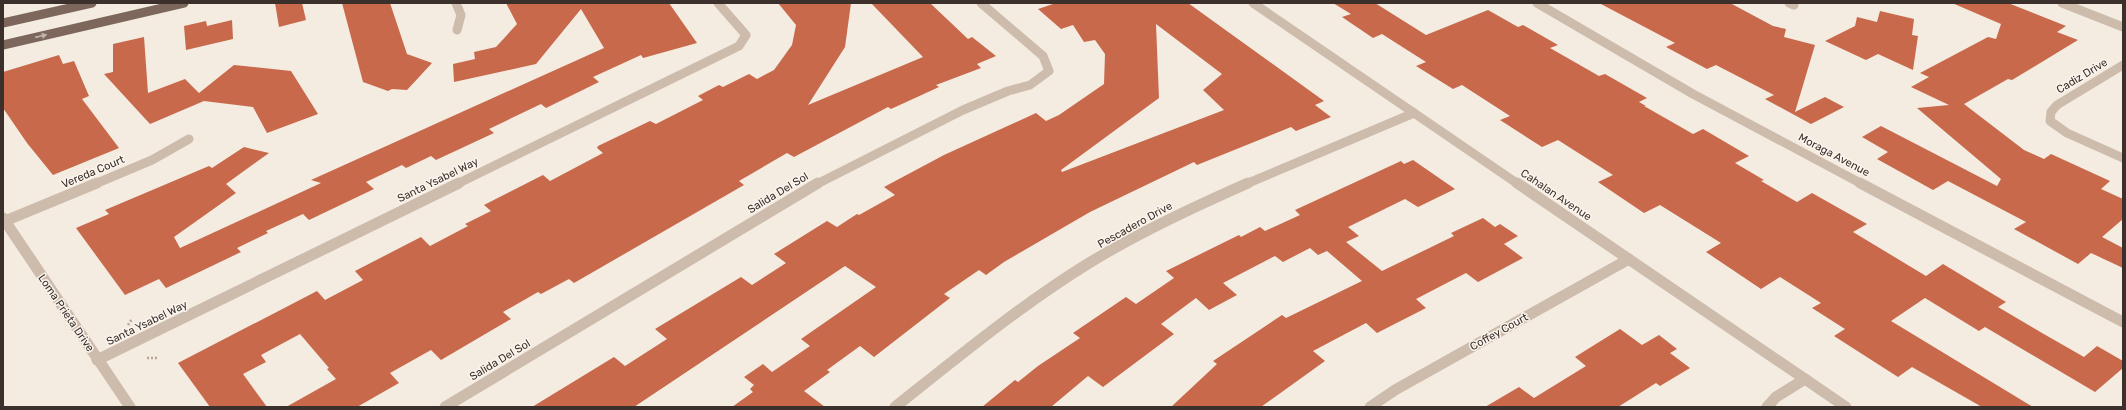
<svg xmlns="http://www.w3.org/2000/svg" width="2126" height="410" viewBox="0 0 2126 410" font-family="Rubik,sans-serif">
<rect width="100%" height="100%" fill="#f4ebe1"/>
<g fill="#c8694b" fill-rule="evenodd">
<path d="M 275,3 L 302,3 L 306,20 L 279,27 Z"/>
<path d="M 342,3 L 390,3 L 407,54 L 432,63 L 407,90 L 392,89 L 388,91 L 363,82 Z"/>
<path d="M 506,3 L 669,3 L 697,43 L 643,58 L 641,55 L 593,77 L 599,82 L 546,108 L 541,104 L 489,129 L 494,133 L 436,160 L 431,156 L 406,168 L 402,165 L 366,182 L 374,189 L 309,220 L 303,214 L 266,231 L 268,233 L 237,248 L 241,252 L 166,288 L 159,279 L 125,295 L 76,228 L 109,214 L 105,210 L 209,166 L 212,168 L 244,147 L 269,153 L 226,184 L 236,193 L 174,237 L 180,248 L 321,183 L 311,180 L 604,48 L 581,9 L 536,64 L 454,82 L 453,64 L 475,59 L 474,52 L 496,47 L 517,24 Z"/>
<path d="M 778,3 L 851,3 L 845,47 L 808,105 L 923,57 L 871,3 L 930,3 L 968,39 L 972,37 L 996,56 L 977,64 L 981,68 L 936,85 L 939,87 L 891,109 L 888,107 L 794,157 L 787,153 L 739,181 L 744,185 L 574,283 L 569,279 L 541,294 L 538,292 L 503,312 L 511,319 L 441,360 L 431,350 L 390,373 L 399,383 L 357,407 L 286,407 L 336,379 L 327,369 L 329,368 L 300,334 L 261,355 L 266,362 L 243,374 L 267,407 L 210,407 L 178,363 L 317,291 L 325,300 L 363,280 L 355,271 L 421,237 L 430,246 L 468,226 L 465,224 L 491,211 L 484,205 L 543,175 L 550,181 L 603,153 L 597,148 L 598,146 L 650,121 L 656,124 L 703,100 L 698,96 L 719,85 L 723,87 L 749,74 L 757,79 L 774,70 L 792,45 L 796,25 Z"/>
<path d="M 1056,3 L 1188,3 L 1324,101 L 1315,105 L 1331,117 L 1296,131 L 1291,127 L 1197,165 L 1194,162 L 1090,212 L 1004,262 L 986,275 L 979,270 L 944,294 L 950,298 L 874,357 L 860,346 L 827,370 L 830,372 L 804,391 L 825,407 L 732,407 L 753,392 L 750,389 L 754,385 L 744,377 L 763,364 L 772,372 L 810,346 L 801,339 L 876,287 L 845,266 L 634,407 L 532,407 L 614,357 L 625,366 L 667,339 L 655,329 L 741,277 L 752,285 L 786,263 L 774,254 L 827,221 L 837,227 L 857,214 L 859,215 L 895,195 L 884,187 L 944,155 L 1036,113 L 1046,121 L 1059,115 L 1104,84 L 1105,54 L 1095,40 L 1084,42 L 1073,25 L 1061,29 L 1038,9 ZM 1156,24 L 1222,74 L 1203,90 L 1224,110 L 1062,172 L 1061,170 L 1159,98 Z"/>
<path d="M 1333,3 L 1375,3 L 1426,35 L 1488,10 L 1518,27 L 1523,25 L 1558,45 L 1550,48 L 1599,76 L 1605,74 L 1647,98 L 1639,102 L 1646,106 L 1644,106 L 1693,134 L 1703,129 L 1749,156 L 1735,163 L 1764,180 L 1761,181 L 1797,202 L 1812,193 L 1867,224 L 1853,232 L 1926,276 L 1943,264 L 2006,302 L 1998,307 L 2042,333 L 2084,357 L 2097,346 L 2123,361 L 2123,368 L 2095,392 L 1985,327 L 1979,331 L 1925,298 L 1891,321 L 2033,407 L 1982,407 L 1912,367 L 1898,377 L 1834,336 L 1845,329 L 1812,308 L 1821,303 L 1780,277 L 1761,289 L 1706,252 L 1721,243 L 1660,205 L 1644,213 L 1598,182 L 1613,175 L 1558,140 L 1542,147 L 1500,120 L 1510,116 L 1462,85 L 1453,89 L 1416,66 L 1426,62 L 1382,34 L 1373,38 L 1342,17 L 1351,14 Z"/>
<path d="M 1599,3 L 1730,3 L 1773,26 L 1786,29 L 1784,37 L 1815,45 L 1795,112 L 1825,97 L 1844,107 L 1811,124 L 1765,99 L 1774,95 L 1716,65 L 1707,69 L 1666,47 L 1675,43 Z"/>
<path d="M 1952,3 L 2008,3 L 2066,26 L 2057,32 L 2078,40 L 2012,80 L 2008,79 L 1964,104 L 2024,150 L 2044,159 L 2051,154 L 2110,181 L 2101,189 L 2123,199 L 2123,219 L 2102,237 L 2123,248 L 2123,268 L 2091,253 L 2078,264 L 2014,229 L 2026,222 L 1967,191 L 1948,181 L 1933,190 L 1877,159 L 1888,152 L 1862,137 L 1881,126 L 1997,186 L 2001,179 L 1917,108 L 1949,105 L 1911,87 L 1929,77 L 1920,73 L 1988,37 L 1996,39 L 2001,24 Z"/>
<path d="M 1880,11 L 1914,19 L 1912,35 L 1918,36 L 1913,70 L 1878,54 L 1866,60 L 1825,41 L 1855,26 L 1857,17 L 1877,22 Z"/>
<path d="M 232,20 L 233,39 L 186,50 L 184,26 L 206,21 L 207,26 Z"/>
<path d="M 144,37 L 148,93 L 185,79 L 199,93 L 234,65 L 291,71 L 318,114 L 267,133 L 253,107 L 204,101 L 150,124 L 104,74 L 113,72 L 113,44 Z"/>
<path d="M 59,55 L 63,64 L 74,61 L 89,96 L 82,99 L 119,148 L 53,175 L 27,143 L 3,108 L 3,72 Z"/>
<path d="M 1413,160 L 1455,189 L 1418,207 L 1405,199 L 1348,227 L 1359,236 L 1346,242 L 1382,271 L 1454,236 L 1451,233 L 1483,218 L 1495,227 L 1500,224 L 1518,236 L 1504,244 L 1523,258 L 1478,282 L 1466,273 L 1416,299 L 1426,308 L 1377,333 L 1366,323 L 1313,351 L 1325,361 L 1261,407 L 1171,407 L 1217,364 L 1213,361 L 1282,315 L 1286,318 L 1362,281 L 1327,251 L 1318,255 L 1310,248 L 1283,262 L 1275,256 L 1223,283 L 1237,295 L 1209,310 L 1196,298 L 1161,324 L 1174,334 L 1103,387 L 1088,376 L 1051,407 L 982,407 L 1015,380 L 1018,382 L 1038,366 L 1080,338 L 1073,333 L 1126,297 L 1136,304 L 1174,278 L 1166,271 L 1239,235 L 1241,237 L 1260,227 L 1265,231 L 1300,215 L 1295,210 L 1401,161 L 1404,164 Z"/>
<path d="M 1620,329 L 1642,345 L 1659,335 L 1677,349 L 1670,353 L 1690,368 L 1660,386 L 1656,383 L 1618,407 L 1485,407 L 1519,387 L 1534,398 L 1586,366 L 1575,357 Z"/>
</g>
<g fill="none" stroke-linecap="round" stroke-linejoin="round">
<g stroke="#b9a596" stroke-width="2.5" stroke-dasharray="2 2" stroke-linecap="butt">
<path d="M 128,325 L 132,319"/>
<path d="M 147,358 L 159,358"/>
</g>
<g stroke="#cdbbac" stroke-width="9">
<path d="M 456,3 L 461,15 L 457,30"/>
<path d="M 1253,3 L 1518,184"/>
<path d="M 1537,3 L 1693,94 L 1862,184"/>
<path d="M 1789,3 L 1794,5"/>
<path d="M 2062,3 L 2123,27"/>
<path d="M 2123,65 L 2057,105 L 2051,112 L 2050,121 L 2067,133 L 2123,158"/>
<path d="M 95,184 L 152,160 L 189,139"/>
<path d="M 457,184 L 739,46 L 746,35 L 718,3"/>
<path d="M 817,184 L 963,110 L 1008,91 L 1030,85 L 1049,71 L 1043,56 L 981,3"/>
<path d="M 1246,184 L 1414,113"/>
</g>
<g stroke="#cdbbac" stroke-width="11">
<path d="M 1517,183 L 1846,407"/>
<path d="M 1860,183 L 2123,322"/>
<path d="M 3,218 L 130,407"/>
<path d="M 5,221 L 97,183"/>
<path d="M 97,360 L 459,183"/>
<path d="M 445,407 L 818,183"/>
<path d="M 895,407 C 958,357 1021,305 1089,263 C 1140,232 1194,207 1248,183"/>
<path d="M 1370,407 L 1395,390 L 1629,259"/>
<path d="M 1767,407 L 1776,397 L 1805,379"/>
</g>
<g stroke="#7d675c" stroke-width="9">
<path d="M 3,23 L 92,3"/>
<path d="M 3,45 L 184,3"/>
</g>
</g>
<defs><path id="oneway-solid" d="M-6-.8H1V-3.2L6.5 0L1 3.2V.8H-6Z"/></defs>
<use fill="#c2b5ac" href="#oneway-solid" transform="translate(41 36) rotate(-13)"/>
<g text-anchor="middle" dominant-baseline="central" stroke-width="3" stroke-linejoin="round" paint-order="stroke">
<g font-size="11" fill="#3b302b" stroke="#fbf5ee">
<text transform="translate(2082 76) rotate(-31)">Cadiz Drive</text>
<text transform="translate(1834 155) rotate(28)">Moraga Avenue</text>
<text transform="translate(93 172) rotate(-23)">Vereda Court</text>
<text transform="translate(438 180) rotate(-26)">Santa Ysabel Way</text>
<text transform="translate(778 193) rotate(-31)">Salida Del Sol</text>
<text transform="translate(1556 195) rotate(34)">Cahalan Avenue</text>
<text transform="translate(1135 225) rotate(-29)">Pescadero Drive</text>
<text transform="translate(66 313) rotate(56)">Loma Prieta Drive</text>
<text transform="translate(147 323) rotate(-26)">Santa Ysabel Way</text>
<text transform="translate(1499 332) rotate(-29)">Coffey Court</text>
<text transform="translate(500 360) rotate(-31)">Salida Del Sol</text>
</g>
</g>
<rect width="2126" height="410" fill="none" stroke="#3b302b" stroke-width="8"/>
</svg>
